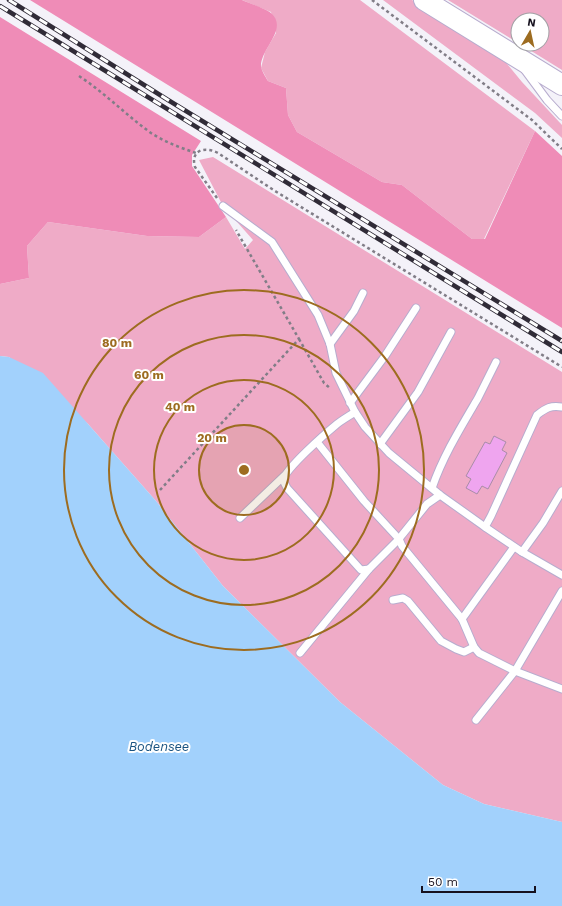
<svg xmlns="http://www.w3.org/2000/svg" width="562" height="906" viewBox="0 0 562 906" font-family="'Work Sans',sans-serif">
<rect width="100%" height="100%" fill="#f4f2f9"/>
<g fill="#efabc7">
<path d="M 242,0 L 360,0 L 535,131 L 484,239 L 472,239 L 402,185 L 382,182 L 297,132 L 288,115 L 286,88 L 268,81 L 261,68 L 265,52 L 276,33 L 271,12 Z"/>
<path d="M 383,0 L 412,0 L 458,28 L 503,59 L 522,82 L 562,125 L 562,138 L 535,113 Z"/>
<path d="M 448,0 L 562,0 L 562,70 L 520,44 L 542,44 L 542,20 L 518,20 L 518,43 Z"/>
<path d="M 213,157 L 562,372 L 562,822 L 484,804 L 443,785 L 340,702 L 223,586 L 156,501 L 88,424 L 9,357 L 0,356 L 0,284 L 29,278 L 27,246 L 48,222 L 147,236 L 199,237 L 226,217 L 245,249 L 253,240 L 223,206 L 199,160 Z"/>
</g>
<g fill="#ef8cb7">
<path d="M 30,0 L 242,0 C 249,3 266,9 271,13 C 289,29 260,49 261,67 C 262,71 266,78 268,81 L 286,88 L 288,115 L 297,132 L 382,182 L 402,185 L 472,239 L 485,239 L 535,131 L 562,156 L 562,328 Z"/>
<path d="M 0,17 L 201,141 L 192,155 L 192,166 L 226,217 L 199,237 L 147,236 L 48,222 L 27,246 L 29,278 L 0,284 Z"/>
</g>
<path fill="#a2d1fc" d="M 0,356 L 9,357 L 43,373 L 156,501 L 223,586 L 340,702 L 443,785 L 484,804 L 562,822 L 562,906 L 0,906 Z"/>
<path fill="#efa5ef" stroke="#a98da8" d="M 494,436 L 506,442 L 502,450 L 507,453 L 488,489 L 482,486 L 477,494 L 466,488 L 471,479 L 466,476 L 485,442 L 490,444 Z"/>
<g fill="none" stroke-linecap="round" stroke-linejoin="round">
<defs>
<g id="lane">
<path d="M 524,69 L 547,100 L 562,116"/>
<path d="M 223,206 L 272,242 L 318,315 L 330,344 L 336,373 L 355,412 L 365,427 L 389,453 L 440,495 L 485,527 L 522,552 L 562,575"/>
<path d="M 330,344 L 354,311 L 363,293"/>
<path d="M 350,403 L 385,356 L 416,308"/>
<path d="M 317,442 L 364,501 L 399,539 L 369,569 L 361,570 L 287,488 L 283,480 C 286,468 326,433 337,424 C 342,420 349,416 355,412"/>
<path d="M 380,444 L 418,392 L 451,332"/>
<path d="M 432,488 C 443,456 461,427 478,398 C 484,386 490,374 496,362"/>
<path d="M 440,495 L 427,504 L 402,535 L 399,539 L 402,546 L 462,619 L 474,647 L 479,653 L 515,671 L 562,689"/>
<path d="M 240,518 L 284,476"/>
<path d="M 485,527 L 491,516 L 537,415 C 546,408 551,405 562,407"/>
<path d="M 522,552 L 543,523 L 562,491"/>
<path d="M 393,600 L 403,598 L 408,601 L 441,641 L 456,649 L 464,652 L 474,647"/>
<path d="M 462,619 L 514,547"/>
<path d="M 300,653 L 369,569"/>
<path d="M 476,720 L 515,671 L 562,591"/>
</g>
<path id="secondary" d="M 424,0 L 562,85"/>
</defs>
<use href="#lane" stroke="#b7acce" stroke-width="9"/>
<use href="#secondary" stroke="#b7acce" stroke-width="22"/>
<g stroke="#817d87" stroke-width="2.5" stroke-dasharray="3 3" stroke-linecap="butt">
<path d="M 372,0 L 532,120 L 562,149"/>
<path d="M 79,76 C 105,93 126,115 151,133 C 165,142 181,148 196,153"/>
<path d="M 217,198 L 195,167 C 190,150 205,146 218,153 L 275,191 L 562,367"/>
<path d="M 299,339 L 324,383 L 331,389"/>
<path d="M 160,490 L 299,339 L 236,230"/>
</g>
<use href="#lane" stroke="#fff" stroke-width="7"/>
<use href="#secondary" stroke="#fff" stroke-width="20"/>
<defs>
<g id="rail">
<path d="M 9,0 L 168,100 L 562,341"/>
<path d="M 0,6 L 562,352"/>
</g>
</defs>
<use href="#rail" stroke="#302b37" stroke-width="4.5"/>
<use href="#rail" stroke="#fff" stroke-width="3" stroke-dasharray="9" stroke-linecap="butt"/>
</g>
<circle cx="244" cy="470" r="45" fill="#9d6c20" fill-opacity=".12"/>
<g fill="none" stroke="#9d6c20" stroke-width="2">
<circle cx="244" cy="470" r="45"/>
<circle cx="244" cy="470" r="90"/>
<circle cx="244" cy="470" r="135"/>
<circle cx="244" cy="470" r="180"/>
</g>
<g text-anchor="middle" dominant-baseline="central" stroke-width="4" stroke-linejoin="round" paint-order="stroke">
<g font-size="13" font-style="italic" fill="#195381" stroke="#fff">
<text x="159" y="746">Bodensee</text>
</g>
</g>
<circle cx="244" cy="470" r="6" fill="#9d6c20" stroke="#fff" stroke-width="2"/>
<g font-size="12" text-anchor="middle" font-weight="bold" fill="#9d6c20" stroke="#fff" stroke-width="4" stroke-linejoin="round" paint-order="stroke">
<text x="117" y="347">80 m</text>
<text x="149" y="379">60 m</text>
<text x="180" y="411">40 m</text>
<text x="212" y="442">20 m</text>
</g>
<g transform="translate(530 32) rotate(9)"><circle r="19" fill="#ffffff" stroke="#a2a0a5"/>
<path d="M0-3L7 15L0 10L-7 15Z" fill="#9d6c20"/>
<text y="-6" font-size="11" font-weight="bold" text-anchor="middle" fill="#16111e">N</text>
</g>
<path d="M422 886v6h113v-6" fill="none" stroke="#16111e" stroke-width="2"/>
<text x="428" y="886" font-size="12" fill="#16111e" stroke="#ffffff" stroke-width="3" paint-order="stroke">50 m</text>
</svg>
